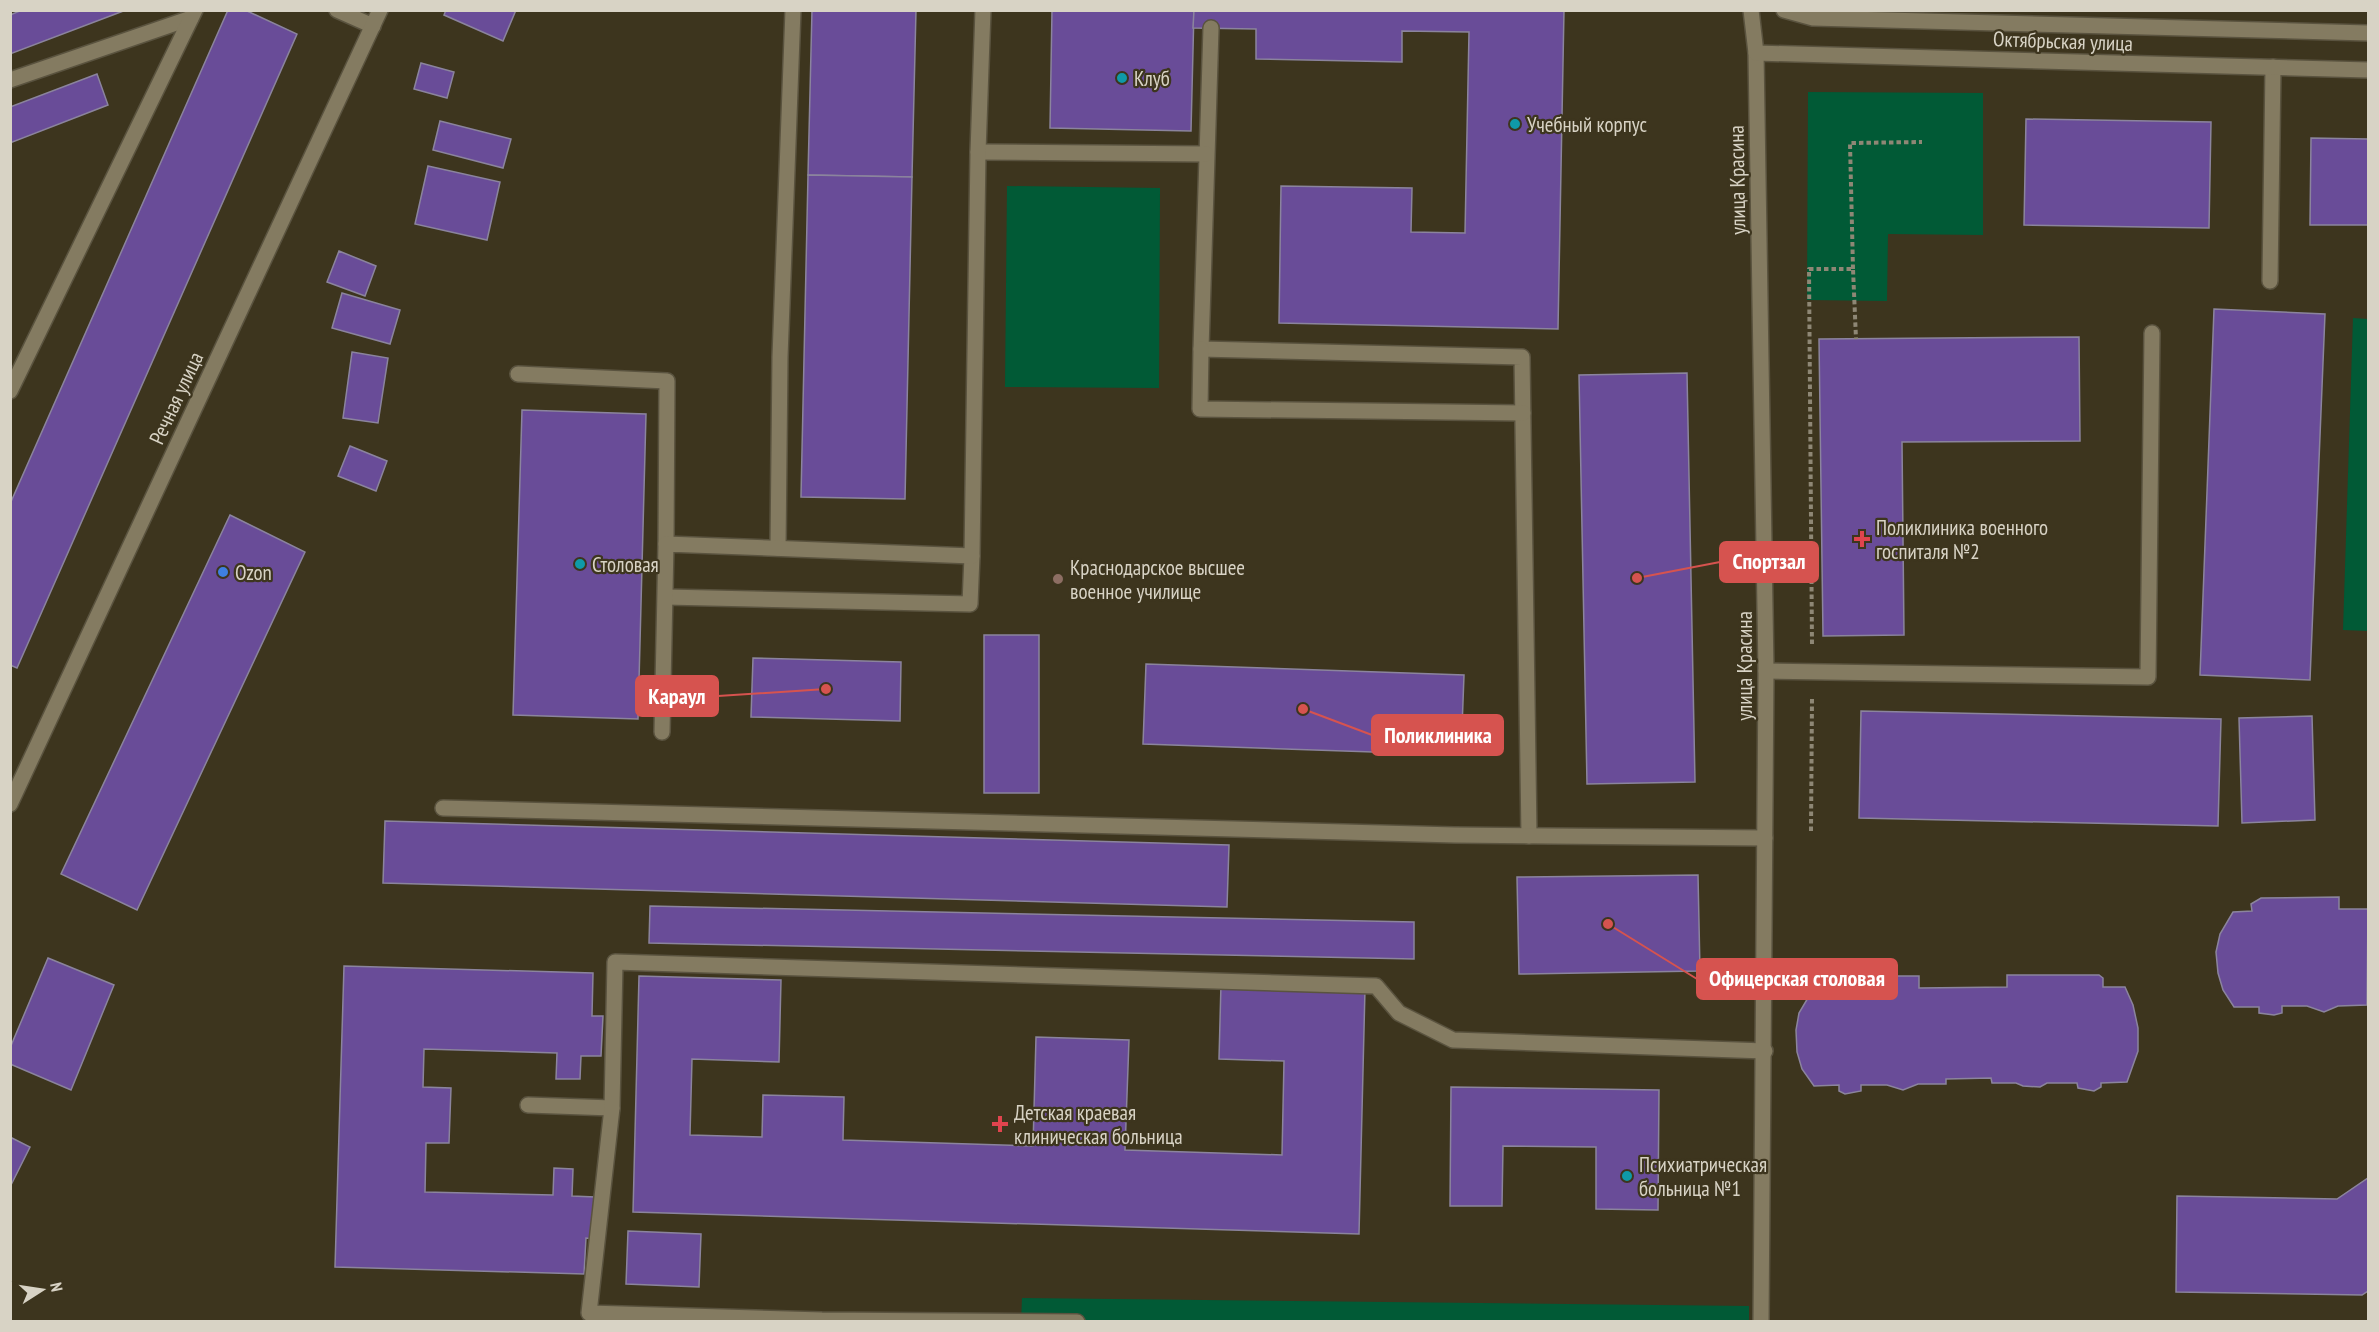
<svg xmlns="http://www.w3.org/2000/svg" width="2379" height="1332" viewBox="0 0 2379 1332" font-family="'PT Sans Narrow',sans-serif">
<rect width="100%" height="100%" fill="#3d351e"/>
<g fill="#015a36">
<path d="M 1808,92 L 1983,93 L 1983,235 L 1888,234 L 1887,301 L 1807,300 Z"/>
<path d="M 1007,186 L 1160,188 L 1159,388 L 1005,387 Z"/>
<path d="M 2353,318 L 2368,319 L 2368,631 L 2343,630 Z"/>
<path d="M 1022,1298 L 1749,1306 L 1749,1322 L 1021,1322 Z"/>
</g>
<g fill="#694c98" stroke="#8b849d" stroke-width="1.5">
<path d="M 22,10 L 126,10 L 10,54 L 10,15 Z"/>
<path d="M 228,10 L 245,10 L 297,34 L 17,668 L 10,665 L 10,504 Z"/>
<path d="M 446,10 L 516,10 L 503,41 L 444,15 Z"/>
<path d="M 812,10 L 916,10 L 912,177 L 808,175 Z"/>
<path d="M 1052,10 L 1194,10 L 1191,131 L 1050,128 Z"/>
<path d="M 1194,10 L 1564,10 L 1558,329 L 1279,323 L 1281,186 L 1412,188 L 1411,232 L 1465,233 L 1469,32 L 1402,31 L 1402,62 L 1256,59 L 1256,29 L 1193,28 Z"/>
<path d="M 421,63 L 454,72 L 447,98 L 414,89 Z"/>
<path d="M 97,74 L 108,105 L 10,143 L 10,107 Z"/>
<path d="M 2026,119 L 2211,122 L 2209,228 L 2024,225 Z"/>
<path d="M 440,121 L 511,139 L 503,168 L 433,150 Z"/>
<path d="M 2311,138 L 2368,139 L 2368,225 L 2310,225 Z"/>
<path d="M 428,166 L 500,182 L 487,240 L 415,224 Z"/>
<path d="M 808,175 L 912,177 L 905,499 L 801,497 Z"/>
<path d="M 339,251 L 376,266 L 365,296 L 327,282 Z"/>
<path d="M 342,293 L 400,310 L 390,344 L 332,328 Z"/>
<path d="M 2214,309 L 2325,314 L 2310,680 L 2200,675 Z"/>
<path d="M 2079,337 L 2080,441 L 1902,442 L 1904,635 L 1823,636 L 1819,339 Z"/>
<path d="M 352,352 L 388,358 L 378,423 L 343,418 Z"/>
<path d="M 1687,373 L 1695,782 L 1587,784 L 1579,375 Z"/>
<path d="M 522,410 L 646,414 L 638,719 L 513,715 Z"/>
<path d="M 350,446 L 387,461 L 376,491 L 338,476 Z"/>
<path d="M 230,515 L 305,552 L 137,910 L 61,874 Z"/>
<rect x="984" y="635" width="55" height="158"/>
<path d="M 753,658 L 901,662 L 900,721 L 751,717 Z"/>
<path d="M 1146,664 L 1464,675 L 1461,755 L 1143,744 Z"/>
<path d="M 1861,711 L 2221,719 L 2218,826 L 1859,818 Z"/>
<path d="M 2312,716 L 2315,820 L 2242,823 L 2239,718 Z"/>
<path d="M 385,821 L 1229,845 L 1227,907 L 383,883 Z"/>
<path d="M 1698,875 L 1700,971 L 1519,974 L 1517,877 Z"/>
<path d="M 2339,897 L 2339,909 L 2368,909 L 2367,1005 L 2338,1006 L 2324,1012 L 2307,1006 L 2282,1006 L 2282,1013 L 2274,1015 L 2259,1013 L 2259,1007 L 2234,1007 L 2223,990 L 2218,973 L 2216,952 L 2220,934 L 2233,912 L 2252,911 L 2251,904 L 2261,898 Z"/>
<path d="M 650,906 L 1414,922 L 1414,959 L 649,943 Z"/>
<path d="M 48,958 L 114,985 L 71,1090 L 10,1064 L 10,1048 Z"/>
<path d="M 344,966 L 593,973 L 592,1016 L 603,1016 L 601,1056 L 581,1056 L 580,1079 L 556,1079 L 557,1053 L 424,1049 L 423,1087 L 451,1088 L 449,1143 L 426,1143 L 425,1192 L 553,1195 L 554,1168 L 573,1169 L 572,1196 L 595,1197 L 594,1239 L 586,1238 L 584,1274 L 335,1267 Z"/>
<path d="M 2007,975 L 2099,975 L 2103,978 L 2103,987 L 2125,987 L 2133,1005 L 2138,1028 L 2138,1051 L 2127,1082 L 2101,1083 L 2101,1087 L 2094,1091 L 2078,1088 L 2077,1083 L 2047,1083 L 2040,1087 L 2023,1086 L 2016,1083 L 1992,1083 L 1991,1078 L 1946,1079 L 1946,1084 L 1918,1084 L 1903,1090 L 1887,1085 L 1861,1085 L 1861,1091 L 1845,1094 L 1839,1091 L 1839,1085 L 1814,1086 L 1802,1069 L 1797,1052 L 1796,1030 L 1799,1013 L 1812,991 L 1831,989 L 1831,983 L 1841,976 L 1919,976 L 1919,988 L 2007,987 Z"/>
<path d="M 639,976 L 781,980 L 779,1062 L 692,1059 L 690,1135 L 762,1137 L 763,1095 L 844,1097 L 843,1140 L 1033,1146 L 1036,1037 L 1129,1040 L 1125,1150 L 1282,1155 L 1284,1061 L 1219,1059 L 1221,984 L 1365,989 L 1359,1234 L 633,1212 Z"/>
<path d="M 1451,1087 L 1659,1090 L 1658,1210 L 1596,1209 L 1596,1147 L 1503,1146 L 1502,1206 L 1450,1206 Z"/>
<path d="M 10,1137 L 30,1147 L 10,1187 Z"/>
<path d="M 2368,1178 L 2368,1291 L 2362,1295 L 2176,1292 L 2177,1196 L 2337,1199 Z"/>
<path d="M 628,1231 L 701,1234 L 699,1287 L 626,1284 Z"/>
</g>
<g fill="none" stroke-linecap="round" stroke-linejoin="round">
<defs>
<g id="service">
<path d="M 337,10 L 373,26"/>
<path d="M 1211,28 L 1201,349 L 1522,357 L 1529,836"/>
<path d="M 10,80 L 191,18"/>
<path d="M 978,152 L 1206,154"/>
<path d="M 2270,281 L 2273,67"/>
<path d="M 1201,349 L 1200,409 L 1523,413"/>
<path d="M 518,374 L 667,381 L 666,544"/>
<path d="M 10,391 L 195,10"/>
<path d="M 778,548 L 780,357 L 793,10"/>
<path d="M 666,597 L 970,604 L 972,556"/>
<path d="M 1766,671 L 2148,677 L 2152,333"/>
<path d="M 662,732 L 666,544 L 972,556 L 978,152 L 983,10"/>
<path d="M 443,808 L 1455,835 L 1765,838"/>
<path d="M 528,1105 L 612,1108"/>
<path d="M 1077,1322 L 822,1320 L 589,1313 L 612,1108 L 615,962 L 1376,986 L 1399,1013 L 1453,1040 L 1765,1051"/>
</g>
<g id="minor">
<path d="M 1756,53 L 1766,671 L 1761,1322"/>
<path d="M 10,804 L 380,10"/>
</g>
<path id="tertiary" d="M 1784,10 L 1813,18 L 2368,33"/>
<path id="secondary" d="M 1751,10 L 1756,53 L 2368,70"/>
</defs>
<use href="#service" stroke="#5a533f" stroke-width="18"/>
<use href="#minor" stroke="#5a533f" stroke-width="18"/>
<use href="#tertiary" stroke="#5a533f" stroke-width="18"/>
<use href="#secondary" stroke="#5a533f" stroke-width="18"/>
<g stroke="#8e8775" stroke-width="4" stroke-dasharray="4.5 3" stroke-linecap="butt">
<path d="M 1853,269 L 1850,143 L 1922,142"/>
<path d="M 1812,644 L 1809,269 L 1853,269 L 1856,339"/>
<path d="M 1811,831 L 1812,699"/>
</g>
<use href="#service" stroke="#847b61" stroke-width="15"/>
<use href="#minor" stroke="#847b61" stroke-width="15"/>
<use href="#tertiary" stroke="#847b61" stroke-width="15"/>
<use href="#secondary" stroke="#847b61" stroke-width="15"/>
</g>
<g fill="#0f9aa8" stroke="#3d351e" stroke-width="2">
<circle cx="1122" cy="78" r="6"/>
<circle cx="1515" cy="124" r="6"/>
<circle cx="580" cy="564" r="6"/>
<circle cx="1627" cy="1176" r="6"/>
</g>
<g fill="#e0444e" stroke="#3d351e" stroke-width="2">
<path d="M1859 530h6v6h6v6h-6v6h-6v-6h-6v-6h6z"/>
<path d="M997 1115h6v6h6v6h-6v6h-6v-6h-6v-6h6z"/>
</g>
<circle fill="#3f7fe0" stroke="#3d351e" stroke-width="2" cx="223" cy="572" r="6"/>
<circle fill="#8d6e63" stroke="#3d351e" stroke-width="2" cx="1058" cy="579" r="6"/>
<g text-anchor="middle" dominant-baseline="central" stroke-width="4.5" stroke-linejoin="round" paint-order="stroke">
<g font-size="21" fill="#d8d3c5" stroke="#3d351e">
<text transform="translate(2063 41) rotate(2)">Октябрьская улица</text>
<text transform="translate(1737 180) rotate(-91)">улица Красина</text>
<text transform="translate(176 398) rotate(-65)">Речная улица</text>
<text transform="translate(1744 666) rotate(-90)">улица Красина</text>
</g>
<g font-size="21" fill="#d8d3c5" stroke="#3d351e" text-anchor="start">
<text x="1134" y="78">Клуб</text>
<text x="1527" y="124">Учебный корпус</text>
<text x="1876" y="527">Поликлиника военного<tspan x="1876" dy="24">госпиталя №2</tspan></text>
<text x="592" y="564">Столовая</text>
<text x="1070" y="567">Краснодарское высшее<tspan x="1070" dy="24">военное училище</tspan></text>
<text x="235" y="572">Ozon</text>
<text x="1014" y="1112">Детская краевая<tspan x="1014" dy="24">клиническая больница</tspan></text>
<text x="1639" y="1164">Психиатрическая<tspan x="1639" dy="24">больница №1</tspan></text>
</g>
</g>
<path fill="none" stroke="#d6534f" stroke-width="2" d="M1637 578L1720 562M826 689L718 696M1303 709L1372 735M1608 924L1697 979"/>
<g fill="#d6534f" stroke="#3d351e" stroke-width="2">
<circle cx="1637" cy="578" r="6"/>
<circle cx="826" cy="689" r="6"/>
<circle cx="1303" cy="709" r="6"/>
<circle cx="1608" cy="924" r="6"/>
</g>
<g fill="#d6534f" stroke="#d6534f" stroke-width="2">
<rect x="1720" y="542" width="98" height="40" rx="6"/>
<rect x="636" y="676" width="82" height="40" rx="6"/>
<rect x="1372" y="715" width="131" height="40" rx="6"/>
<rect x="1697" y="959" width="200" height="40" rx="6"/>
</g>
<g font-size="22" text-anchor="middle" font-weight="bold" fill="#fff">
<text x="1769" y="569">Спортзал</text>
<text x="677" y="704">Караул</text>
<text x="1438" y="743">Поликлиника</text>
<text x="1797" y="986">Офицерская столовая</text>
</g>
<rect width="2379" height="1332" fill="none" stroke="#d8d3c5" stroke-width="24"/>
<g transform="translate(42 1290) rotate(78)" stroke="#3d351e" stroke-width="4.5" paint-order="stroke">
<path d="M0-4.5L10 22L0 15L-10 22Z" fill="#d8d3c5"/>
<text y="-9" font-size="16" font-weight="bold" text-anchor="middle" fill="#d8d3c5">N</text>
</g>
</svg>
